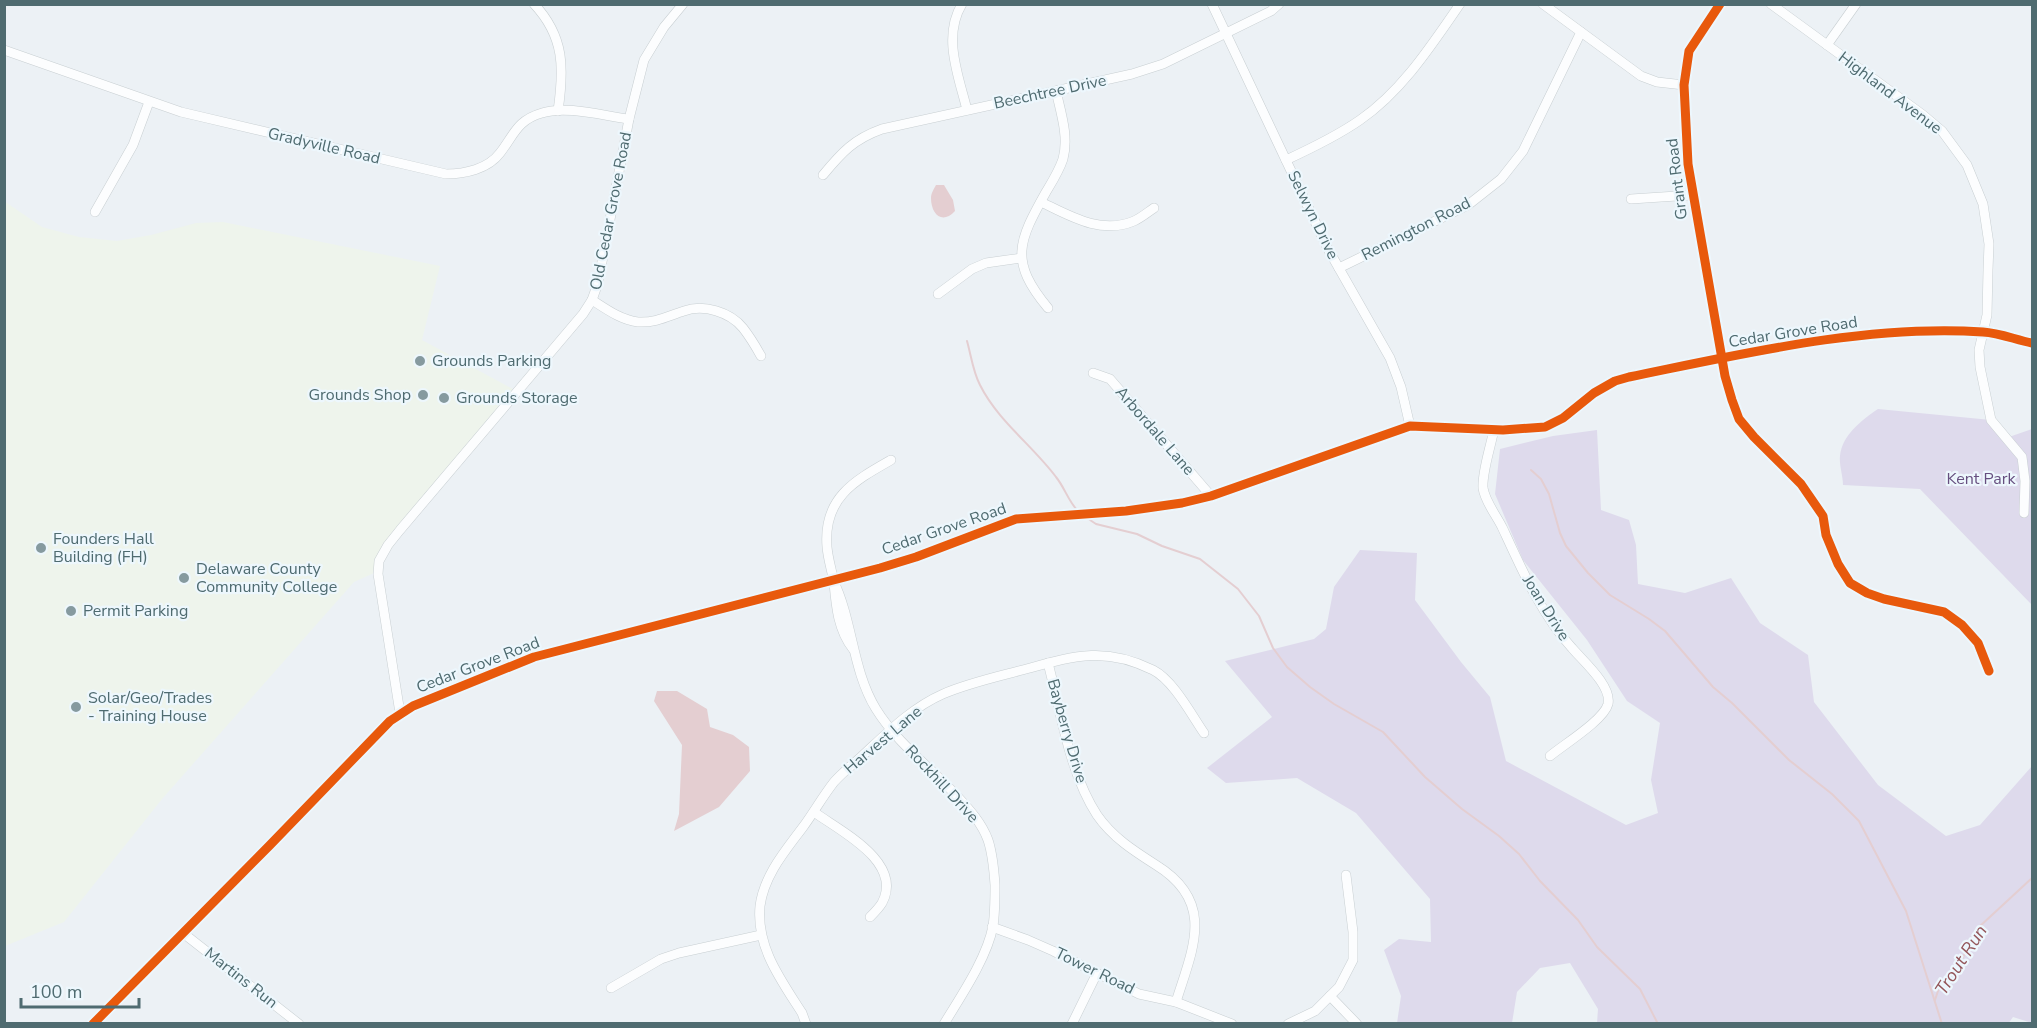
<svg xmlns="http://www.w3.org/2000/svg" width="2037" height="1028" viewBox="0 0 2037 1028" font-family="'Nunito Sans',sans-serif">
<rect width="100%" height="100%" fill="#ecf1f5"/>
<path fill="#eef4ec" d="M 4,201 L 42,227 L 79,237 L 117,241 L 151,235 L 196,223 L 223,222 L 440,266 L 422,340 L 513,389 L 396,529 L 374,573 L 354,582 L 162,799 L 64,922 L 5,946 Z"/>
<g fill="#dedaec">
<path d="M 1878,409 L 1991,420 L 2009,437 L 2032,429 L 2032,605 L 1920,489 L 1843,485 C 1843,476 1839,465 1840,456 C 1842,435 1862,420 1878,409 Z"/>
<path d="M 1597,430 L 1601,510 L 1629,520 L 1636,545 L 1638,584 L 1685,593 L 1731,578 L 1760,623 L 1808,655 L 1814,702 L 1878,785 L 1946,836 L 1980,825 L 2032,766 L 2032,1023 L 2013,1017 L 2008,1024 L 1597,1023 L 1598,1009 L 1570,963 L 1540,968 L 1517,992 L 1512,1023 L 1397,1023 L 1401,996 L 1384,950 L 1399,939 L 1431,942 L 1430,899 L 1356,813 L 1297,778 L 1226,783 L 1207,768 L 1272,717 L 1225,661 L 1314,639 L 1326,629 L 1334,587 L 1360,550 L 1417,553 L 1415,600 L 1461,662 L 1490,697 L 1506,761 L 1626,825 L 1658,813 L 1651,780 L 1660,723 L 1627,701 L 1587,640 L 1523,560 L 1495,494 L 1500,449 L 1553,436 Z"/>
</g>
<g fill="#e4ced1">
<path d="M 936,185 L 944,185 L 953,200 L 955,211 C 942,225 931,214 931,198 C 931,193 934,189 936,185 Z"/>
<path d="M 657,691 L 677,691 L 707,709 L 710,727 L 733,735 L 749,747 L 750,771 L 719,807 L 674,831 L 679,814 L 682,745 L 654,701 Z"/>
</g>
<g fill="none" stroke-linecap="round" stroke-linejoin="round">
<g stroke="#e4ced1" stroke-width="2">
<path d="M 967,341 C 971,355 973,372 980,385 C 998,421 1032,445 1056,477 C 1065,488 1068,501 1078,511"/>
<path d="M 1531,470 L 1541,479 L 1549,494 L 1560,533 L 1566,546 L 1588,573 L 1610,595 L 1649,619 L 1665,631 L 1713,687 L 1732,703 L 1789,760 L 1832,794 L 1859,821 L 1906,911 L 1942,1024"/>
<path d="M 1087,518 L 1096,524 L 1137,534 L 1162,546 L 1200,559 L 1238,589 L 1259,616 L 1273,648 L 1287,667 L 1310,687 L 1334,704 L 1383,732 L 1425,777 L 1462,809 L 1499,836 L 1519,854 L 1540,881 L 1578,920 L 1597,947 L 1640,989 L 1658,1024"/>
<path d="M 1935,1000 L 1940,985 L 1962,959 L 1979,927 L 2032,878"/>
</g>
<defs>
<g id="minor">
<path d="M 534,4 C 565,37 564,69 558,111"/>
<path d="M 962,4 C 942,37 959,77 967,110"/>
<path d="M 1212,4 L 1328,249 L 1390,358 L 1401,387 L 1410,426"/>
<path d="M 1543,4 L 1641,76 L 1657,82 L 1684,85"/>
<path d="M 1720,4 L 1689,51 L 1684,85 L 1688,164 L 1725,376 L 1732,400 L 1739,419 L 1754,437 L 1801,484 L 1823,516 L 1826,535 L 1838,564 L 1850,583 L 1867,593 L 1884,599 L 1944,612 L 1962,625 L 1978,643 L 1989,671"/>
<path d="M 1771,4 L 1923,115 L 1942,131 L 1967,165 L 1983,204 L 1989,244 L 1988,270 L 1987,315 L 1979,350 L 1980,367 L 1991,420 L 2022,457 L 2025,481 L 2024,513"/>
<path d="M 1827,45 L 1856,4"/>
<path d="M 4,50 L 181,112 L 446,174 C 465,174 488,169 500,153 C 514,135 517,120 542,113 C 566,105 604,116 629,119"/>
<path d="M 1286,160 C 1312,148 1337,136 1360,120 C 1402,91 1431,46 1460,4"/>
<path d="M 823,175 C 842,152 854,139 882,129 L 1132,74 L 1163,64 L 1271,11 L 1279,4"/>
<path d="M 1631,199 L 1692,195"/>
<path d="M 1041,202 C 1070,216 1101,235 1134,221 C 1141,218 1148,212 1154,208"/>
<path d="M 95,212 L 133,145 L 149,102"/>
<path d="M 1339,268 L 1468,205 L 1501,179 L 1523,151 L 1581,32"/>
<path d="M 938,294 L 972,269 L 986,263 L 1021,258"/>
<path d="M 592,300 C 606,309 621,320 638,322 C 656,323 668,316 684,311 C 704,304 730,312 743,328 C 750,337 756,347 761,356"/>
<path d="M 1048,308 C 1009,261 1018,242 1046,192 C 1052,182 1059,171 1063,159 C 1069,137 1061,113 1056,91"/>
<path d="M 1093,373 L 1110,379 L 1211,496"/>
<path d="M 1494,429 C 1491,446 1482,471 1483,488 C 1485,502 1497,516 1503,529 C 1521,568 1542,616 1572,648 C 1583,661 1612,686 1608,704 C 1604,720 1563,745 1550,756"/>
<path d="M 833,580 C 853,621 852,670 876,709 C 897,743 930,767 957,796 C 969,809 982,823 988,840 C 993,855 994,870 995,885 C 995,898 995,913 993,926 C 987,958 961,996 944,1024"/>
<path d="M 853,649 C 838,630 836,606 834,583 C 832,571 828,559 827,547 C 823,498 854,481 891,460"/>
<path d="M 1048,663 C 1061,712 1069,772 1097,815 C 1112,837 1134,851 1156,865 C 1216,902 1193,948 1176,1002"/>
<path d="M 400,713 L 378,574 L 379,561 L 388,545 L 400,530 L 583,314 L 592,300 L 598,283 L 629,119 L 644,60 L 664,27 L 683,4"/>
<path d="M 814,812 C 840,831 904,862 882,903 C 879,908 874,913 870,917"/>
<path d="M 992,927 L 1028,940 L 1053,951 L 1139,994 L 1176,1002 L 1232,1024"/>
<path d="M 183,933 L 299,1024"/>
<path d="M 611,988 L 661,959 L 679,953 L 761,935"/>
<path d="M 1330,996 L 1357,1024"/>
<path d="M 806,1024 L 802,1013 C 781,980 756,947 760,906 C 764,875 786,850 803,827 C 814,812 823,796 834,782 C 842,773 852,765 861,757 C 886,734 911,708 943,694 C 971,682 1001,676 1030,668 C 1076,655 1107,647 1153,670 C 1173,680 1191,714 1204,733"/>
<path d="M 1072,1024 L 1097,973"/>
<path d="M 1288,1024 L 1315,1011 L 1339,987 L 1353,960 L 1353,932 L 1346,875"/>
</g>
<path id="tertiary" d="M 93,1024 L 270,845 L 390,721 L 413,706 L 534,657 L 880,568 L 916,557 L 1016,519 L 1126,511 L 1182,503 L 1211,496 L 1410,426 L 1503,430 L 1545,427 L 1563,418 L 1594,393 L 1615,381 L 1629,377 C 1742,354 1867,324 1983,332 C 2000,333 2016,340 2032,343"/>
</defs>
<use href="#minor" stroke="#c8cfd2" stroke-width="10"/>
<use href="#tertiary" stroke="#c8cfd2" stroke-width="12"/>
<use href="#minor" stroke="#fcfdfe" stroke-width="9"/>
<use href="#tertiary" stroke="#fcfdfe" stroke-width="10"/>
<defs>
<g id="cycleway">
<path d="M 1720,4 L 1689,51 L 1684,85 L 1688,164 L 1725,376 L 1732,400 L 1739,419 L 1754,437 L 1801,484 L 1823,516 L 1826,535 L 1838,564 L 1850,583 L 1867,593 L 1884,599 L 1944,612 L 1962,625 L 1978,643 L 1989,671"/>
<path d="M 93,1024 L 270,845 L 390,721 L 413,706 L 534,657 L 880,568 L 916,557 L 1016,519 L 1126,511 L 1182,503 L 1211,496 L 1410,426 L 1503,430 L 1545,427 L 1563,418 L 1594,393 L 1615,381 L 1629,377 C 1742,354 1867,324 1983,332 C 2000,333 2016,340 2032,343"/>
</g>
</defs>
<use href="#cycleway" stroke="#edf7fd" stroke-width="13"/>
<use href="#cycleway" stroke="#e8590c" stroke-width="9"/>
</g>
<g fill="#869a9f" stroke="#edf7fd" stroke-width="2">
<circle cx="420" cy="361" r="6"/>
<circle cx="423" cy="395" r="6"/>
<circle cx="444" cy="398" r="6"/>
<circle cx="41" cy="548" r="6"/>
<circle cx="184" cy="578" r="6"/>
<circle cx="71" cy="611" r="6"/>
<circle cx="76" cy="707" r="6"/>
</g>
<g text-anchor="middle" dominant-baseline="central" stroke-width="4.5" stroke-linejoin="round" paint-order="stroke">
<g font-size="16" fill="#4f6b70" stroke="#edf7fd">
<text transform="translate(1050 92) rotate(-12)">Beechtree Drive</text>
<text transform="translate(1890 93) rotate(37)">Highland Avenue</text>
<text transform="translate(324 146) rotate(13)">Gradyville Road</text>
<text transform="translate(1677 179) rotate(-97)">Grant Road</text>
<text transform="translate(611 211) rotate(-79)">Old Cedar Grove Road</text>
<text transform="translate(1313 215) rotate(64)">Selwyn Drive</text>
<text transform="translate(1416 229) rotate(-27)">Remington Road</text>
<text transform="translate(1793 332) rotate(-9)">Cedar Grove Road</text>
<text transform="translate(1155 431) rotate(49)">Arbordale Lane</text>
<text transform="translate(944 529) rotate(-19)">Cedar Grove Road</text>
<text transform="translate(1546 608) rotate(58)">Joan Drive</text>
<text transform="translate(478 665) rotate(-21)">Cedar Grove Road</text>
<text transform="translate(1067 731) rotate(74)">Bayberry Drive</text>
<text transform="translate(883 740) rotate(-40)">Harvest Lane</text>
<text transform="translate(942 784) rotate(47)">Rockhill Drive</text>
<text transform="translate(1095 971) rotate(26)">Tower Road</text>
<text transform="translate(241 978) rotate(38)">Martins Run</text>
</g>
<g font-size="16" fill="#4f6b70" stroke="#edf7fd" text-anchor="start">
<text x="432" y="361">Grounds Parking</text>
<text x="411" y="395" text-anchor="end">Grounds Shop</text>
<text x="456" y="398">Grounds Storage</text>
<text x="53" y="539">Founders Hall<tspan x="53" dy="18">Building (FH)</tspan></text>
<text x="196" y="569">Delaware County<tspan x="196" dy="18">Community College</tspan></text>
<text x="83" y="611">Permit Parking</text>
<text x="88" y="698">Solar/Geo/Trades<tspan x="88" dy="18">- Training House</tspan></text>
</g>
<g font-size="16" fill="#664f7f" stroke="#edf7fd">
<text x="1981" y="479">Kent Park</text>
</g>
<g font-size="18" font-style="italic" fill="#94565a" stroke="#edf7fd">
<text transform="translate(1961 960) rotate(-57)">Trout Run</text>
</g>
</g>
<rect width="2037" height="1028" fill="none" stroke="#4f6b70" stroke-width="12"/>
<path d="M21 998v9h118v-9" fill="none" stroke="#4f6b70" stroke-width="3"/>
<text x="30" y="998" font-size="18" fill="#4f6b70" stroke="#edf7fd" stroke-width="4.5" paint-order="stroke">100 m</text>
</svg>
